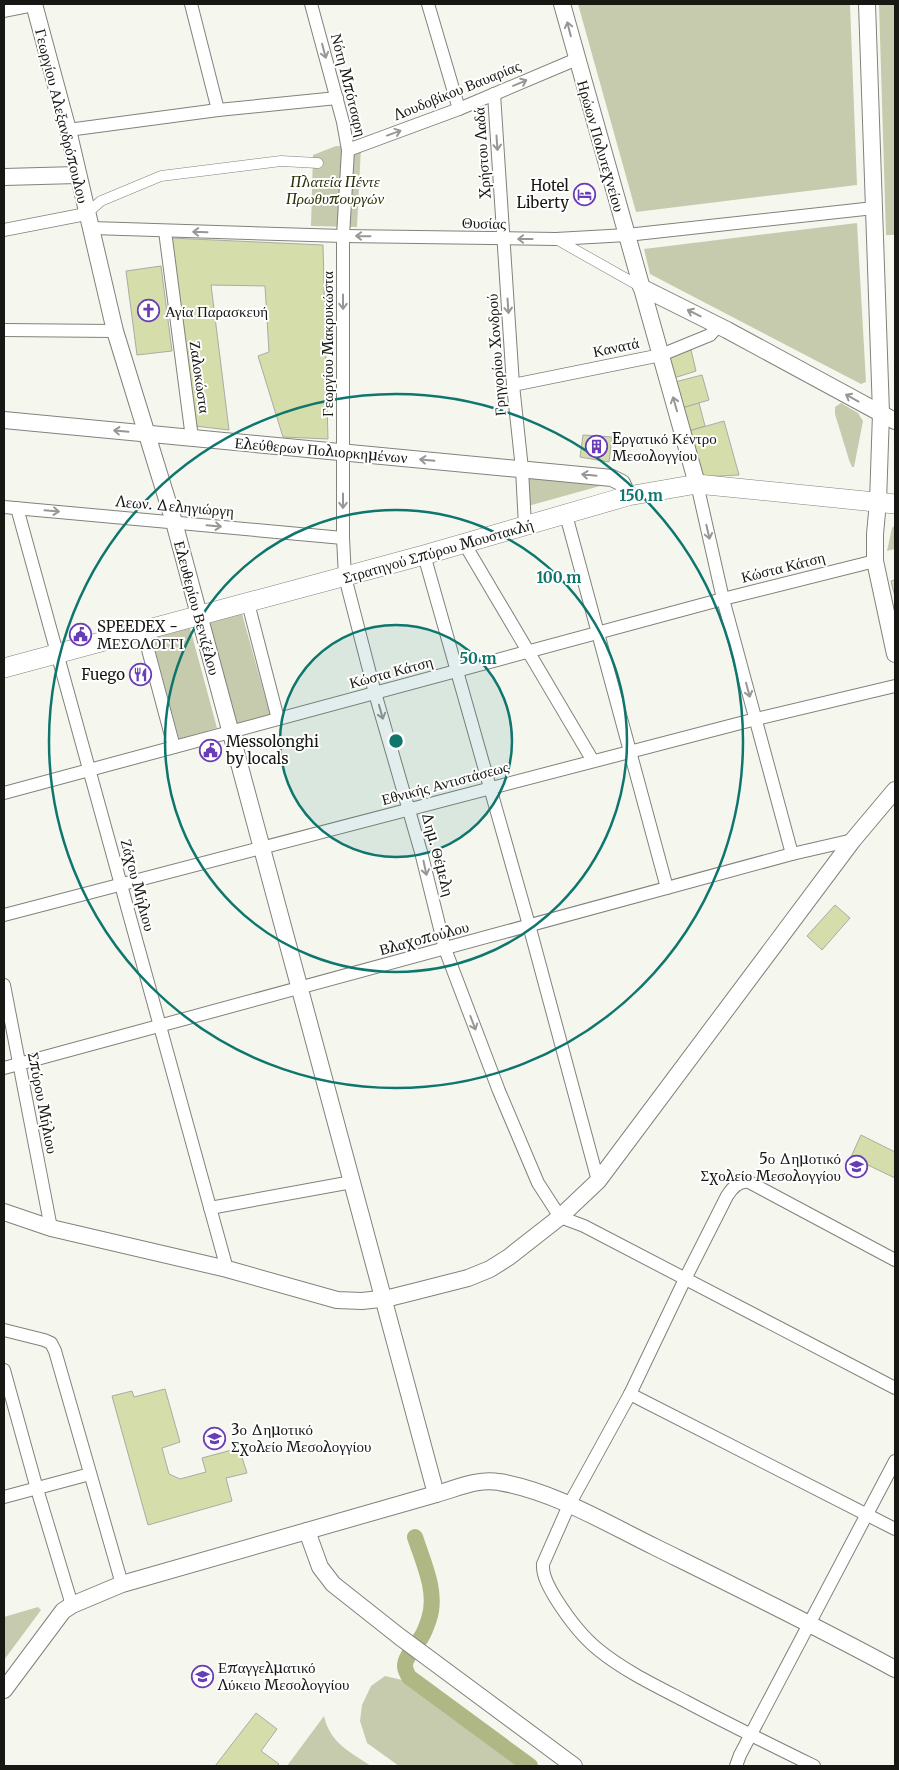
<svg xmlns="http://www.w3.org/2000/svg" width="899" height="1770" viewBox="0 0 899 1770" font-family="Merriweather,serif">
<rect width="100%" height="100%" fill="#f5f7ef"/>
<g fill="#c6cbad">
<path d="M 578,4 L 850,4 L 857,185 L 636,212 Z"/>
<path d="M 879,4 L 895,4 L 895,235 L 886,235 Z"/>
<path d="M 336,146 L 361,147 L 357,227 L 311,226 L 313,155 Z"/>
<path d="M 857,223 L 866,382 L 861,384 L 650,274 L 644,249 Z"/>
<path d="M 841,403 L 858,413 L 863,421 L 854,467 L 852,467 L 849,460 L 835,414 L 835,407 Z"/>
<path d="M 527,477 L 599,483 L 600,486 L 528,506 Z"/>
<path d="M 895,525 L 895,549 L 887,551 L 892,528 Z"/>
<path d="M 241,610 L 270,715 L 236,724 L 207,619 Z"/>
<path d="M 189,624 L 217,728 L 179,739 L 151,634 Z"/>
<path d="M 38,1607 L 41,1610 L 4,1660 L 4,1617 Z"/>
<path d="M 385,1676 L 402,1680 L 519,1766 L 399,1766 L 367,1743 L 360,1721 L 362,1705 L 371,1686 Z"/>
<path d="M 324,1716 C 330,1743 349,1751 371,1766 L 287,1766 Z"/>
</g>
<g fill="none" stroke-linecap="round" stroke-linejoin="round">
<path stroke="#afb785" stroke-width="16" d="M 415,1537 C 423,1562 438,1592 429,1619 C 427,1625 425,1631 422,1636 C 417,1645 405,1656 405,1666 C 405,1670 407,1673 409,1677 L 530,1766"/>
</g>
<g fill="#d5ddaa" stroke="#aaaca4">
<path d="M 170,238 L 323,245 L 328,439 L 283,437 L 258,356 L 269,352 L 265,286 L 211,285 L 229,430 L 195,426 Z"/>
<path d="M 161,266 L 172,351 L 137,355 L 126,271 Z"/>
<path d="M 691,350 L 696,371 L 674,378 L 667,356 Z"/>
<path d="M 702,375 L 709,400 L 682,408 L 675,382 Z"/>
<path d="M 699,403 L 705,426 L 689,431 L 682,408 Z"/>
<path d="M 724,421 L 739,475 L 701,477 L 689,431 Z"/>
<path d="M 583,435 L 612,437 L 609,462 L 580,457 Z"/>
<path d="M 895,580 L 895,597 L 891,581 Z"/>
<path d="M 835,905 L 850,918 L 822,950 L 807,936 Z"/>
<path d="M 861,1135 L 895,1152 L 895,1178 L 851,1157 Z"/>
<path d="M 165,1389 L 180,1442 L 162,1448 L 169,1474 L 180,1479 L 206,1472 L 202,1458 L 239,1448 L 247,1473 L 226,1478 L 232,1501 L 148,1525 L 112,1396 L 132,1391 L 134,1397 Z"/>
<path d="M 256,1713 L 277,1729 L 261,1751 L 279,1764 L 277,1766 L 215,1766 Z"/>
</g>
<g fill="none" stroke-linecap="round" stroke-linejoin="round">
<defs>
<g id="pedestrian">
<path d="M 86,214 L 101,201 L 161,176 L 281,161 L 318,163"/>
<path d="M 556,239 L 641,287"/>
</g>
<g id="minor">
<path d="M 191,4 L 218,110"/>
<path d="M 311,4 L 343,122 L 348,150 L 343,236 L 343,538 L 345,577 L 375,693 L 421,852 L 445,949 L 499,1091 L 538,1183 L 560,1217 L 584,1226 L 895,1388"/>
<path d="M 428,4 L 459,109"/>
<path d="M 494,94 L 513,385 L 522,469 L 525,526"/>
<path d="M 68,130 L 218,110 L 337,98"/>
<path d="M 348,150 L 459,109 L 577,59"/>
<path d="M 92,228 L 343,236 L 556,239 L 627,235 L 874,208"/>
<path d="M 4,230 L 86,214"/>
<path d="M 165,231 L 192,438"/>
<path d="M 4,330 L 115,331"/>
<path d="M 513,385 L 661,355 L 710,335 L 719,325"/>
<path d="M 697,484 L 723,599 L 792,854"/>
<path d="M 4,507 L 343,538"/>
<path d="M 17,508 L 227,1269"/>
<path d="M 566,515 L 667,888"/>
<path d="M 464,543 L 593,761"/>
<path d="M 424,555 L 529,925 L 598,1181"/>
<path d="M 248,603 L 278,719"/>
<path d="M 143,631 L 174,747"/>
<path d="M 4,793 L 723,599 L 875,561"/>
<path d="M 4,915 L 756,719 L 895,686"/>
<path d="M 4,985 L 51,1228"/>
<path d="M 4,1068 L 792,854 L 853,840"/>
<path d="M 210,1208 L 352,1182"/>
<path d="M 4,1330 L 44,1340 L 51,1343 L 55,1351 L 122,1584"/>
<path d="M 4,1370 L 37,1489 L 72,1605"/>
<path d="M 630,1394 L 895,1529"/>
<path d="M 4,1497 L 90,1474"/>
<path d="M 736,1766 L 740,1755 L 895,1461"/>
<path d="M 814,1766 C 771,1745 728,1724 685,1701 C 656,1686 625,1671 600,1651 C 582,1637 568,1618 556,1599 C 550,1589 542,1576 543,1564 L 569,1505 L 630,1394 L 685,1279 L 727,1196 C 732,1188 739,1180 749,1182 L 895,1260"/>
</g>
<g id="tertiary">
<path d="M 34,4 L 68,130 L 115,331 L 174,522 L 436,1494"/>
<path d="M 562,4 L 697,484"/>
<path d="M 867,4 L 881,413 L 878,502 L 875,534 L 875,561 L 895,654"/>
<path d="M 4,9 L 29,4"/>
<path d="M 4,177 L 77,175"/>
<path d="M 641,287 L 727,330 L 895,421"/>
<path d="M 4,420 L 612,478 L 622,483 L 628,496"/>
<path d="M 4,1212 L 51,1228 L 227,1269 L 337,1300 L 362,1301 L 389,1298 L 417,1291 L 468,1278 L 490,1269 L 509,1257 L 560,1217 L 598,1181 L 853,840 L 895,790"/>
<path d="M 307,1531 L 320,1567 L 333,1584 L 400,1637 L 574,1766"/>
<path d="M 4,1690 L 63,1611 L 72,1605 L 122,1584 L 436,1494 C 455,1489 478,1478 499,1482 C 553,1491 606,1523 655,1547 C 736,1587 816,1626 895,1669"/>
</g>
<path id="secondary" d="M 4,668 L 424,555 L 628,496 L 697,484 L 895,504"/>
</defs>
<use href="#pedestrian" stroke="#81827b" stroke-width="11"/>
<use href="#minor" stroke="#81827b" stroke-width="14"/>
<use href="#tertiary" stroke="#81827b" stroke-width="18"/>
<use href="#secondary" stroke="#81827b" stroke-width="20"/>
<use href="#pedestrian" stroke="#fff" stroke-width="10"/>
<use href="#minor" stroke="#fff" stroke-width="12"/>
<use href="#tertiary" stroke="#fff" stroke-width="16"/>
<use href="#secondary" stroke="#fff" stroke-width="19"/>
</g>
<defs><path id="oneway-shaft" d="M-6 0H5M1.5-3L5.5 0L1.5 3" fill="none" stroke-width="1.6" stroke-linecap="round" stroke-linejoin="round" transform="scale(1.25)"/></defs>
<g stroke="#979795">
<use href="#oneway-shaft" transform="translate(569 29) rotate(-104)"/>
<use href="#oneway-shaft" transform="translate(324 51) rotate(75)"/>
<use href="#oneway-shaft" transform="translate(520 83) rotate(-23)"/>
<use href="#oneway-shaft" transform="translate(394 133) rotate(-20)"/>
<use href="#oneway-shaft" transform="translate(497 143) rotate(86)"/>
<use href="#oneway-shaft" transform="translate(200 232) rotate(-178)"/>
<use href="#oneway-shaft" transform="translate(363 236) rotate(-179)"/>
<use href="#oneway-shaft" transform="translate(525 239) rotate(180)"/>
<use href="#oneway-shaft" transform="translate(343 302) rotate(90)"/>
<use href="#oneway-shaft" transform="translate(508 306) rotate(86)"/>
<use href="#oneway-shaft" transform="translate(694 313) rotate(-154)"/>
<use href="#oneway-shaft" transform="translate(852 398) rotate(-151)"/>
<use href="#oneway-shaft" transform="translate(675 404) rotate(-106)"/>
<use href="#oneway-shaft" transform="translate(121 431) rotate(-175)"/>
<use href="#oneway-shaft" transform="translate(427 460) rotate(-175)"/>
<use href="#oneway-shaft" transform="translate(589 475) rotate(-174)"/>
<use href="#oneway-shaft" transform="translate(343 501) rotate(90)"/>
<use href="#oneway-shaft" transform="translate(52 511) rotate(5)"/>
<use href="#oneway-shaft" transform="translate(214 526) rotate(5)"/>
<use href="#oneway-shaft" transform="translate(708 532) rotate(77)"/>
<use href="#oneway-shaft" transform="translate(748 690) rotate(75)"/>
<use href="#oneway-shaft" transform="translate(381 712) rotate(74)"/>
<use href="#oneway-shaft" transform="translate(425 868) rotate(78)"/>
<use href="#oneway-shaft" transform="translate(473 1023) rotate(69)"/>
</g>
<circle cx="396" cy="741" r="116" fill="#0f766e" fill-opacity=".12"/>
<g fill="none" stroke="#0f766e" stroke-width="2.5">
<circle cx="396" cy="741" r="116"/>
<circle cx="396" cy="741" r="231"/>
<circle cx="396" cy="741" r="347"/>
</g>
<defs>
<symbol id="hotel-ring" viewBox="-11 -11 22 22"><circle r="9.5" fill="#fff" stroke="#683db5" stroke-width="1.5"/><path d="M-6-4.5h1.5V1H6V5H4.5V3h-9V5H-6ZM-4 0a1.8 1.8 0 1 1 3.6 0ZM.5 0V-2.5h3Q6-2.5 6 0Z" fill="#683db5"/></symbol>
<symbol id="church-ring" viewBox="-11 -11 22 22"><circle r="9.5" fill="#fff" stroke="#683db5" stroke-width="1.5"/><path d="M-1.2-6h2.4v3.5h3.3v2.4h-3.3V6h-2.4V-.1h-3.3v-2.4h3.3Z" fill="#683db5"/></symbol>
<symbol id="building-ring" viewBox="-11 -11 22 22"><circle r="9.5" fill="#fff" stroke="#683db5" stroke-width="1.5"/><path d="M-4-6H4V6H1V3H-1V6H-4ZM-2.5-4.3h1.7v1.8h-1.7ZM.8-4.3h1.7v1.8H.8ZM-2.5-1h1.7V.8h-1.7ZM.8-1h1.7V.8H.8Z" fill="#683db5"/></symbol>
<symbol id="civic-ring" viewBox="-11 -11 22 22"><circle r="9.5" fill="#fff" stroke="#683db5" stroke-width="1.5"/><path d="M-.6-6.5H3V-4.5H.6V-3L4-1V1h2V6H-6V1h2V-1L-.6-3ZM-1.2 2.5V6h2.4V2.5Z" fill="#683db5"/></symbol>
<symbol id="restaurant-ring" viewBox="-11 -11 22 22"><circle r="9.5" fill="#fff" stroke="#683db5" stroke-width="1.5"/><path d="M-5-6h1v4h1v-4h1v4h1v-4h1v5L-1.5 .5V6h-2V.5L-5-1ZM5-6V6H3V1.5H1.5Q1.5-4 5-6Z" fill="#683db5"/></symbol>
<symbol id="school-ring" viewBox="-11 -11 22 22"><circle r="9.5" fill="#fff" stroke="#683db5" stroke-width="1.5"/><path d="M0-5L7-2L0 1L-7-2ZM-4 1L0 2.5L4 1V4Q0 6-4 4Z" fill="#683db5"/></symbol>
</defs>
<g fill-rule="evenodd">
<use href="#hotel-ring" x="572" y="182" width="25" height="25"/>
<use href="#church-ring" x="136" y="298" width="25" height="25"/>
<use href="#building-ring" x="584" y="434" width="25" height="25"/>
<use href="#civic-ring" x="68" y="622" width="25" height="25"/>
<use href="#restaurant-ring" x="128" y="662" width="25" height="25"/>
<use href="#civic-ring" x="198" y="738" width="25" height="25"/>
<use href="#school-ring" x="844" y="1154" width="25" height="25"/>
<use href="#school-ring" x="202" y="1426" width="25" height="25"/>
<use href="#school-ring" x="190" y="1664" width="25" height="25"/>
</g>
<g text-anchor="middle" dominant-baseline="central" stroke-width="4" stroke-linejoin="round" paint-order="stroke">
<g font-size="15" fill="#171714" stroke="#fff">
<text transform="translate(349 85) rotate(76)">Νότη Μπότσαρη</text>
<text transform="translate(457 90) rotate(-22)">Λουδοβίκου Βαυαρίας</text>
<text transform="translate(62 116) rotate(76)">Γεωργίου Αλεξανδρόπουλου</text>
<text transform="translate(601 146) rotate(74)">Ηρώων Πολυτεχνείου</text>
<text transform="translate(482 153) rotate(-94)">Χρήστου Λαδά</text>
<text transform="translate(484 223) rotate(1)">Θυσίας</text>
<text transform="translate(327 344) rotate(-90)">Γεωργίου Μακρυκώστα</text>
<text transform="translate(616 347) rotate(-12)">Κανατά</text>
<text transform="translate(496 355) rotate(-94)">Γρηγορίου Χονδρού</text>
<text transform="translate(200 377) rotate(82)">Ζαλοκώστα</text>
<text transform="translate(321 450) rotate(5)">Ελεύθερων Πολιορκημένων</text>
<text transform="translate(175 506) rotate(5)">Λεων. Δεληγιώργη</text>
<text transform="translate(438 551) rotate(-16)">Στρατηγού Σπύρου Μουστακλή</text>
<text transform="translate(783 567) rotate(-14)">Κώστα Κάτση</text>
<text transform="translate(197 608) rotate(75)">Ελευθερίου Βενιζέλου</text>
<text transform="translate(391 672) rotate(-15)">Κώστα Κάτση</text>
<text transform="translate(445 783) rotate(-15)">Εθνικής Αντιστάσεως</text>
<text transform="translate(438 854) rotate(75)">Δημ. Θέμελη</text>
<text transform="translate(138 885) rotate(75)">Ζάχου Μήλιου</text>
<text transform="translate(424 938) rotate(-15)">Βλαχοπούλου</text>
<text transform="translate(43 1103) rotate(79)">Σπύρου Μήλιου</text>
</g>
<g font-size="15" font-style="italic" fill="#2d3109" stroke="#fff">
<text x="335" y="181">Πλατεία Πέντε<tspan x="335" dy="17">Πρωθυπουργών</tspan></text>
</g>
<g font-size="15" fill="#171714" stroke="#fff" text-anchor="start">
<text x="569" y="185" text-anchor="end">Hotel<tspan x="569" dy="17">Liberty</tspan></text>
<text x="165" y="311">Αγία Παρασκευή</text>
<text x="612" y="438">Eργατικό Κέντρο<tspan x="612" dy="17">Μεσολογγίου</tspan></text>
<text x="97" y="626">SPEEDEX -<tspan x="97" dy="17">ΜΕΣΟΛΟΓΓΙ</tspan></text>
<text x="125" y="674" text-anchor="end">Fuego</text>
<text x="226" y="741">Messolonghi<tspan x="226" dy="17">by locals</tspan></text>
<text x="841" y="1158" text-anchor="end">5ο Δημοτικό<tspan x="841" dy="17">Σχολείο Μεσολογγίου</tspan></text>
<text x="231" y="1429">3ο Δημοτικό<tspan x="231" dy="17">Σχολείο Μεσολογγίου</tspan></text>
<text x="218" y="1667">Επαγγελματικό<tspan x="218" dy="17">Λύκειο Μεσολογγίου</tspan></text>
</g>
</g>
<circle cx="396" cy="741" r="8" fill="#0f766e" stroke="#fff" stroke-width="2.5"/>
<g font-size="15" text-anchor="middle" font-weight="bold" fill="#0f766e" stroke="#fff" stroke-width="4" stroke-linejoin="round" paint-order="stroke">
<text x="641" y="501">150 m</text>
<text x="559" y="583">100 m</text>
<text x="478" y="664">50 m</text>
</g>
<rect width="899" height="1770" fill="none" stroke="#171714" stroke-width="10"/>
</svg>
